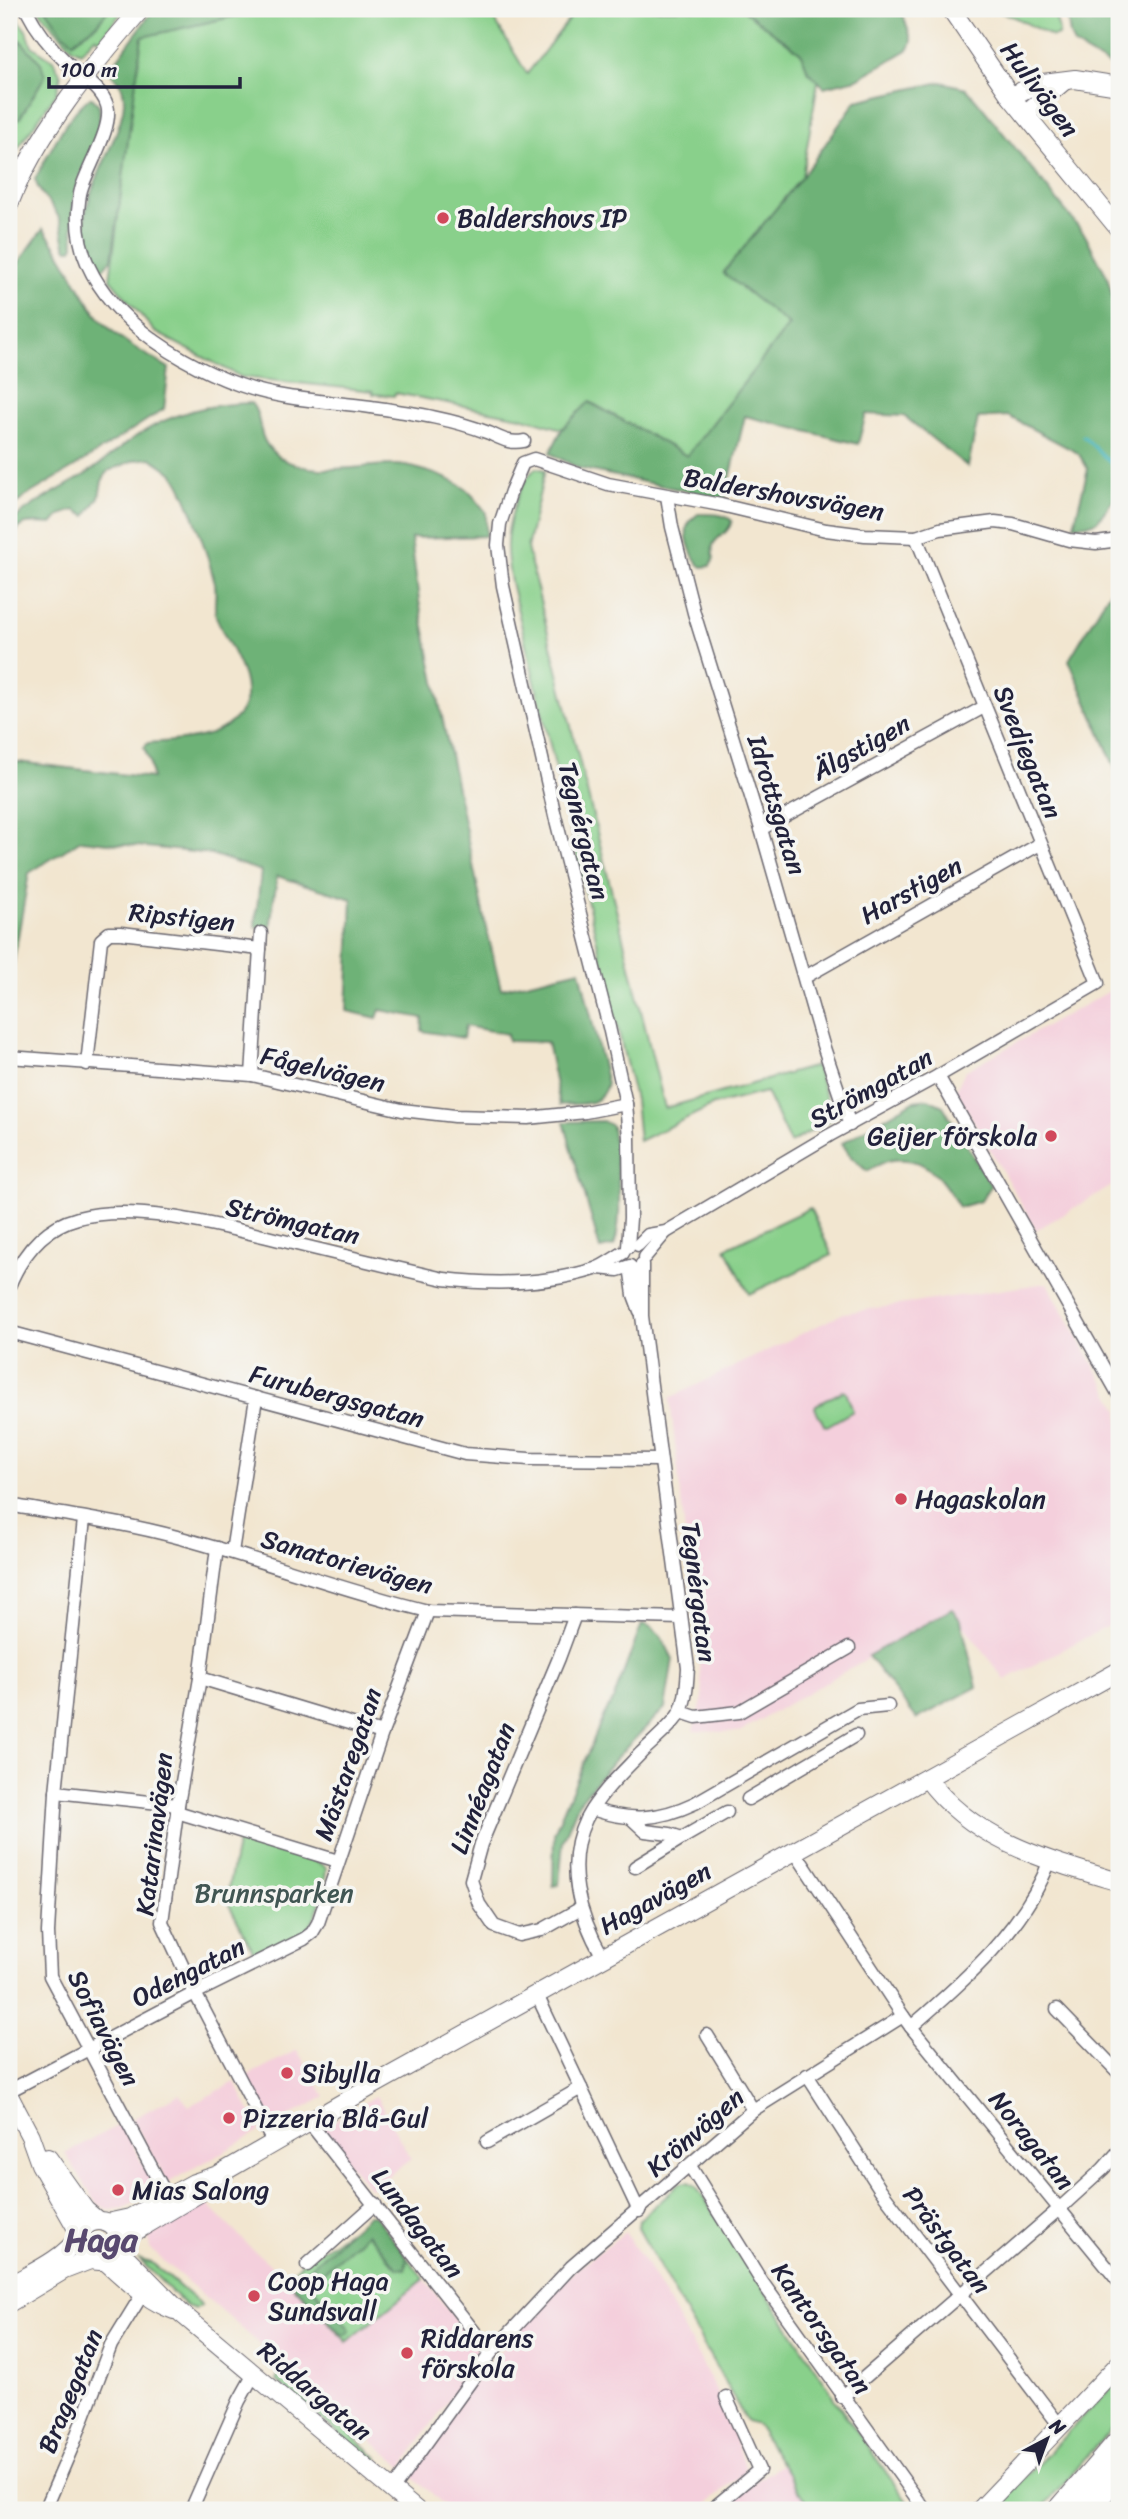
<svg xmlns="http://www.w3.org/2000/svg" width="1128" height="2519" viewBox="0 0 1128 2519" font-family="Sriracha,sans-serif">
<rect width="100%" height="100%" fill="#f6f6f2"/>
<filter id="ink" filterUnits="userSpaceOnUse"><feTurbulence type="fractalNoise" baseFrequency=".0143" numOctaves="2"/><feDisplacementMap in="SourceGraphic" scale="14" xChannelSelector="R" yChannelSelector="G"/><feConvolveMatrix kernelMatrix="1 2 1 2 8 2 1 2 1" color-interpolation-filters="sRGB"/></filter>
<filter id="wash" filterUnits="userSpaceOnUse"><feTurbulence type="fractalNoise" baseFrequency=".00686" numOctaves="4" result="noise"/><feDisplacementMap in="SourceGraphic" scale="28" xChannelSelector="R" yChannelSelector="G"/><feGaussianBlur stdDeviation="1.57" result="paint"/><feColorMatrix in="noise" values="0 0 0 0 0 0 0 0 0 0 0 0 0 0 0 0 0 1.4 0 .05"/><feComposite in="paint" operator="in"/></filter>
<g filter="url(#wash)">
<rect width="100%" height="100%" fill="#f2e6d0"/>
<g fill="#f4cfdc">
<path d="M 1119,986 L 1119,1182 L 1036,1230 L 956,1090 L 965,1071 Z"/>
<path d="M 1047,1283 L 1119,1410 L 1119,1620 L 1005,1680 L 952,1610 L 739,1732 L 693,1731 L 703,1698 L 670,1398 L 844,1313 Z"/>
<path d="M 297,2050 L 325,2097 L 273,2125 L 247,2076 Z"/>
<path d="M 235,2082 L 260,2131 L 168,2183 L 132,2119 L 179,2094 L 189,2106 Z"/>
<path d="M 376,2096 L 411,2159 L 370,2189 L 326,2135 L 324,2128 L 327,2125 Z"/>
<path d="M 121,2124 L 156,2189 L 124,2208 L 110,2210 L 97,2203 L 65,2153 Z"/>
<path d="M 204,2201 L 247,2244 L 292,2284 L 347,2341 L 424,2279 L 477,2348 L 477,2358 L 402,2467 L 150,2249 L 149,2237 Z"/>
<path d="M 625,2232 L 652,2273 L 699,2357 L 722,2403 L 745,2466 L 744,2473 L 699,2510 L 450,2510 L 410,2475 L 477,2377 L 574,2271 Z"/>
<path d="M 782,2464 L 811,2510 L 719,2510 L 742,2490 Z"/>
</g>
<g fill="#89d08b" stroke="#567963" stroke-width="2" fill-rule="evenodd">
<path d="M 9,9 L 18,9 L 19,21 L 27,32 L 32,46 L 53,60 L 61,75 L 57,92 L 14,154 L 9,173 ZM 18,45 C 21,66 36,108 14,121 L 11,78 L 16,67 Z"/>
<path d="M 38,9 L 46,9 L 73,42 L 97,24 L 109,9 L 124,9 L 100,40 L 95,37 L 81,52 L 72,48 Z"/>
<path d="M 267,9 L 488,9 L 527,74 L 577,9 L 742,9 L 801,53 L 808,71 L 818,81 L 802,177 L 724,272 L 789,325 L 687,456 L 590,402 L 562,429 L 521,417 L 395,393 L 394,396 L 373,394 L 373,391 L 241,377 L 155,332 L 110,279 L 141,37 Z"/>
<path d="M 992,9 L 1054,9 L 1059,31 L 1058,35 L 1053,37 L 1016,18 Z"/>
<path d="M 536,468 L 545,470 L 527,548 L 665,1108 L 816,1066 L 832,1116 L 829,1121 L 790,1143 L 766,1092 L 714,1105 L 639,1141 L 635,1100 L 511,582 C 509,571 507,560 507,549 C 506,526 519,482 536,468 Z"/>
<path d="M 810,1208 L 832,1255 L 749,1294 L 726,1248 Z"/>
<path d="M 843,1391 L 846,1392 L 853,1411 L 827,1426 L 824,1425 L 815,1408 L 816,1405 Z"/>
<path d="M 239,1835 L 315,1860 L 326,1868 C 325,1888 318,1921 302,1935 L 256,1956 L 226,1899 Z"/>
<path d="M 688,2182 L 696,2186 L 830,2390 L 834,2399 L 913,2510 L 811,2510 L 757,2425 L 747,2422 L 638,2228 L 639,2220 L 680,2183 Z"/>
<path d="M 374,2215 L 424,2279 L 347,2342 L 286,2278 L 302,2263 Z"/>
<path d="M 140,2260 L 152,2263 L 201,2305 L 195,2309 L 186,2306 Z"/>
<path d="M 280,2372 L 378,2458 L 375,2464 L 276,2381 Z"/>
<path d="M 1119,2379 L 1119,2420 L 1041,2510 L 994,2510 Z"/>
</g>
<g fill="#6eb277" stroke="#486a59" stroke-width="2">
<path d="M 46,9 L 109,9 L 97,24 L 73,42 L 63,33 Z"/>
<path d="M 154,9 L 267,9 L 142,37 L 112,259 L 100,272 C 93,257 86,243 85,226 C 82,187 135,120 122,88 C 120,82 113,76 109,71 Z"/>
<path d="M 742,9 L 901,9 L 912,41 L 909,49 L 857,79 L 824,87 L 808,71 L 801,53 Z"/>
<path d="M 1066,9 L 1119,9 L 1119,71 L 1074,45 L 1070,35 Z"/>
<path d="M 20,40 L 41,63 L 45,76 L 20,118 L 13,122 L 11,78 L 16,67 L 18,45 Z"/>
<path d="M 941,82 L 966,88 L 983,108 L 1085,235 L 1107,276 L 1117,315 L 1119,373 C 1114,381 1115,386 1119,394 L 1119,492 L 1098,520 L 1091,524 L 1074,525 L 1088,469 L 1078,453 L 1008,416 L 978,418 L 968,467 L 904,416 L 866,414 L 858,444 L 745,416 L 725,499 L 578,468 L 550,453 L 562,429 L 589,402 L 687,456 L 789,325 L 723,273 L 802,177 L 856,101 Z"/>
<path d="M 91,97 L 99,105 C 104,134 83,162 76,189 C 71,208 73,226 74,245 L 72,249 L 67,249 C 61,239 64,227 58,216 C 51,202 39,195 35,179 C 49,154 67,113 91,97 Z"/>
<path d="M 43,229 C 67,257 78,293 102,321 C 120,341 147,355 169,368 L 164,409 L 73,468 L 26,496 L 9,510 L 9,276 Z"/>
<path d="M 251,403 C 265,419 253,440 281,458 C 312,478 359,465 393,465 C 411,464 455,479 468,491 C 475,497 480,505 486,512 L 486,536 L 411,538 L 419,601 L 440,707 L 485,922 L 501,989 L 580,970 L 607,1084 C 600,1108 582,1103 560,1105 L 547,1042 L 508,1041 L 507,1034 L 465,1026 L 463,1038 L 422,1031 L 423,1018 L 380,1010 L 377,1018 L 347,1011 L 352,899 L 277,876 L 270,929 L 255,927 L 261,871 L 211,854 L 81,840 L 29,873 L 9,988 L 9,761 L 152,778 L 150,762 L 144,748 L 148,743 C 179,740 222,741 241,711 C 259,682 225,644 216,616 C 213,606 217,595 215,584 C 209,559 188,493 173,474 C 167,468 158,463 151,458 L 135,460 L 108,471 L 102,481 L 99,497 L 86,516 L 75,510 L 60,515 L 52,524 C 29,522 16,520 11,546 L 9,546 L 9,524 C 30,504 56,492 81,477 C 102,465 118,448 138,435 C 174,412 209,404 251,403 Z"/>
<path d="M 698,514 C 709,514 725,513 732,521 C 726,541 707,534 714,559 L 710,566 L 702,567 C 693,561 685,540 687,528 C 688,522 693,518 698,514 Z"/>
<path d="M 1119,576 L 1119,777 L 1069,660 Z"/>
<path d="M 928,1099 L 943,1106 L 991,1186 L 981,1201 L 959,1207 C 943,1180 928,1156 892,1160 C 884,1161 875,1167 867,1171 L 851,1157 L 842,1143 L 914,1101 Z"/>
<path d="M 603,1121 L 612,1126 C 616,1161 625,1212 614,1246 L 600,1249 L 564,1122 Z"/>
<path d="M 952,1609 L 961,1621 L 977,1687 L 917,1719 L 868,1656 Z"/>
<path d="M 642,1624 C 658,1626 666,1645 673,1659 L 665,1708 L 615,1759 L 579,1802 L 563,1841 L 559,1885 L 553,1886 L 554,1833 L 604,1715 L 613,1700 Z"/>
<path d="M 368,2215 L 374,2215 L 407,2257 L 405,2269 L 397,2268 L 367,2233 L 310,2284 L 349,2328 L 350,2331 L 345,2335 L 339,2333 L 292,2284 Z"/>
</g>
<g fill="none" stroke-linecap="round" stroke-linejoin="round">
<path stroke="#47b6be" stroke-width="3.5" d="M 1083,436 L 1119,471"/>
</g>
</g>
<g filter="url(#ink)">
<g fill="none" stroke-linecap="round" stroke-linejoin="round">
<defs>
<g id="street">
<path d="M 26,9 C 36,29 51,48 67,63 C 80,76 101,87 107,105 C 114,126 87,168 81,190 C 79,196 79,204 78,211 C 73,298 169,360 240,385 C 281,400 328,401 371,407 C 412,413 450,418 489,433 C 502,439 510,444 524,441"/>
<path d="M 667,496 L 672,527 L 694,613 L 761,829 L 823,1045 L 850,1125"/>
<path d="M 761,829 L 984,707"/>
<path d="M 805,977 L 1040,844"/>
<path d="M 9,1057 L 252,1075 L 402,1110 L 455,1116 L 528,1118 L 585,1112 L 626,1104"/>
<path d="M 87,1064 L 101,940 L 109,933 L 121,933 L 260,949"/>
<path d="M 252,1075 L 261,933"/>
<path d="M 938,1076 L 1119,1395"/>
<path d="M 638,1245 L 648,1235 L 666,1232 L 830,1135 L 938,1076 L 1098,983 L 916,537"/>
<path d="M 628,1247 L 630,1218 L 629,1137 L 626,1104 L 609,1027 L 555,816 L 503,586 L 498,545 L 500,524 L 511,491 L 523,463 L 534,459 L 608,484 L 721,505 L 826,530 L 865,535 L 916,537 L 940,529 L 995,522 L 1013,524 L 1069,540 L 1096,543 L 1119,540"/>
<path d="M 645,1257 L 666,1232"/>
<path d="M 598,1268 L 618,1270 L 630,1266 L 634,1295 L 640,1311"/>
<path d="M 9,1286 C 22,1255 43,1227 78,1218 C 137,1202 228,1228 288,1242 C 340,1255 392,1267 444,1279 C 493,1285 547,1284 595,1269 C 604,1266 614,1258 623,1253"/>
<path d="M 9,1332 L 465,1454 L 529,1459 L 660,1460"/>
<path d="M 9,1505 C 65,1515 122,1522 177,1537 C 261,1559 343,1591 428,1611 L 680,1618"/>
<path d="M 84,1519 L 56,1792 L 48,1932 L 50,1976 L 171,2204"/>
<path d="M 217,1548 L 200,1678 L 178,1805 L 162,1922 L 195,1993 L 274,2144"/>
<path d="M 232,1552 L 256,1398"/>
<path d="M 575,1615 L 559,1658 L 481,1844 L 471,1880 L 479,1904 L 494,1926 L 519,1935 L 542,1930 L 581,1908"/>
<path d="M 200,1678 L 382,1733"/>
<path d="M 681,1712 L 696,1717 L 739,1712 L 849,1648"/>
<path d="M 56,1792 L 178,1805"/>
<path d="M 748,1799 L 856,1735"/>
<path d="M 592,1809 C 630,1822 659,1820 695,1803 L 858,1709 L 888,1706"/>
<path d="M 177,1812 L 338,1861"/>
<path d="M 631,1818 L 645,1831 L 670,1834 L 682,1838 L 727,1812"/>
<path d="M 795,1852 L 903,2016"/>
<path d="M 635,1867 L 682,1838"/>
<path d="M 603,1957 C 579,1916 564,1864 586,1819 C 599,1794 622,1773 641,1753 C 652,1742 676,1723 681,1710 C 687,1697 687,1681 688,1668 L 642,1316 L 642,1264"/>
<path d="M 537,1995 L 639,2211"/>
<path d="M 1057,2009 L 1119,2073"/>
<path d="M 911,2027 L 1119,2282"/>
<path d="M 707,2035 L 753,2110"/>
<path d="M 807,2075 L 880,2189 L 1060,2426"/>
<path d="M 9,2091 L 195,1993 L 304,1939 L 312,1933 L 318,1923 L 382,1733 L 428,1611"/>
<path d="M 309,2122 L 491,2353"/>
<path d="M 487,2142 L 581,2088"/>
<path d="M 690,2166 L 762,2282 L 925,2510"/>
<path d="M 307,2265 L 375,2204"/>
<path d="M 842,2397 L 1059,2209 L 1103,2169 L 1119,2151"/>
<path d="M 392,2490 L 491,2353 L 571,2267 L 753,2110 L 903,2016 L 911,2027 C 965,1980 1025,1928 1050,1860"/>
<path d="M 45,2510 L 73,2445 L 111,2345 L 143,2293"/>
<path d="M 191,2510 L 239,2401 L 254,2374"/>
<path d="M 711,2510 L 759,2470 L 726,2397"/>
</g>
<g id="secondary">
<path d="M 951,9 L 1011,97 L 1119,229"/>
<path d="M 1011,97 L 1035,84 L 1075,79 L 1119,86"/>
<path d="M 1025,114 L 1064,81"/>
<path d="M 9,204 C 35,136 93,64 141,9"/>
<path d="M 927,1778 C 972,1841 1049,1861 1119,1882"/>
<path d="M 9,2096 L 30,2136 L 40,2164 L 80,2234"/>
<path d="M 48,2158 L 85,2210 L 98,2221"/>
<circle cx="99" cy="2241" r="20"/>
<path d="M 107,2223 L 130,2218 L 194,2183 L 218,2175 L 370,2087 L 1119,1671"/>
<path d="M 119,2244 L 129,2235 L 201,2192 L 214,2179"/>
<path d="M 118,2249 L 181,2313 L 416,2510"/>
<path d="M 105,2261 C 126,2279 147,2301 174,2310"/>
<path d="M 9,2286 C 33,2272 62,2260 79,2237"/>
<path d="M 9,2303 L 64,2270 L 90,2260"/>
<path d="M 980,2510 L 1119,2364"/>
</g>
<g id="highway">
<path d="M 1060,2510 L 1119,2442"/>
<path d="M 1087,2510 L 1119,2473"/>
</g>
</defs>
<use href="#street" stroke="#6b676f" stroke-width="15"/>
<use href="#secondary" stroke="#6b676f" stroke-width="20"/>
<use href="#highway" stroke="#6b676f" stroke-width="25"/>
<use href="#street" stroke="#fff" stroke-width="12"/>
<use href="#secondary" stroke="#fff" stroke-width="18"/>
<use href="#highway" stroke="#fff" stroke-width="23"/>
</g>
</g>
<g fill="#d1495b" stroke="#f6f6f2" stroke-width="2.5">
<circle cx="443" cy="218" r="7"/>
<circle cx="1051" cy="1136" r="7"/>
<circle cx="901" cy="1499" r="7"/>
<circle cx="287" cy="2073" r="7"/>
<circle cx="229" cy="2118" r="7"/>
<circle cx="118" cy="2190" r="7"/>
<circle cx="254" cy="2296" r="7"/>
<circle cx="407" cy="2353" r="7"/>
</g>
<g text-anchor="middle" dominant-baseline="central" stroke-width="7" stroke-linejoin="round" paint-order="stroke">
<g font-size="26" fill="#22223b" stroke="#f6f6f2">
<text transform="translate(1040 89) rotate(53)">Hulivägen</text>
<text transform="translate(784 494) rotate(10)">Baldershovsvägen</text>
<text transform="translate(861 747) rotate(-29)">Älgstigen</text>
<text transform="translate(1028 752) rotate(68)">Svedjegatan</text>
<text transform="translate(777 805) rotate(73)">Idrottsgatan</text>
<text transform="translate(584 831) rotate(76)">Tegnérgatan</text>
<text transform="translate(911 890) rotate(-29)">Harstigen</text>
<text transform="translate(182 917) rotate(6)">Ripstigen</text>
<text transform="translate(323 1069) rotate(13)">Fågelvägen</text>
<text transform="translate(871 1088) rotate(-29)">Strömgatan</text>
<text transform="translate(293 1221) rotate(13)">Strömgatan</text>
<text transform="translate(337 1396) rotate(15)">Furubergsgatan</text>
<text transform="translate(347 1562) rotate(16)">Sanatorievägen</text>
<text transform="translate(699 1592) rotate(83)">Tegnérgatan</text>
<text transform="translate(348 1764) rotate(-71)">Mästaregatan</text>
<text transform="translate(482 1788) rotate(-69)">Linnéagatan</text>
<text transform="translate(154 1834) rotate(-83)">Katarinavägen</text>
<text transform="translate(655 1898) rotate(-29)">Hagavägen</text>
<text transform="translate(188 1972) rotate(-27)">Odengatan</text>
<text transform="translate(104 2028) rotate(63)">Sofiavägen</text>
<text transform="translate(695 2132) rotate(-41)">Krönvägen</text>
<text transform="translate(1032 2140) rotate(51)">Noragatan</text>
<text transform="translate(418 2223) rotate(52)">Lundagatan</text>
<text transform="translate(947 2240) rotate(53)">Prästgatan</text>
<text transform="translate(822 2328) rotate(55)">Kantorsgatan</text>
<text transform="translate(70 2391) rotate(-68)">Bragegatan</text>
<text transform="translate(315 2391) rotate(40)">Riddargatan</text>
</g>
<g font-size="26" fill="#22223b" stroke="#f6f6f2" text-anchor="start">
<text x="457" y="218">Baldershovs IP</text>
<text x="1037" y="1136" text-anchor="end">Geijer förskola</text>
<text x="915" y="1499">Hagaskolan</text>
<text x="301" y="2073">Sibylla</text>
<text x="243" y="2118">Pizzeria Blå-Gul</text>
<text x="132" y="2190">Mias Salong</text>
<text x="268" y="2281">Coop Haga<tspan x="268" dy="30">Sundsvall</tspan></text>
<text x="421" y="2338">Riddarens<tspan x="421" dy="30">förskola</tspan></text>
</g>
<g font-size="26" fill="#415653" stroke="#f6f6f2">
<text x="274" y="1893">Brunnsparken</text>
</g>
<g font-size="33" font-weight="bold" fill="#58496f" stroke="#f6f6f2">
<text x="101" y="2240">Haga</text>
</g>
</g>
<rect width="1128" height="2519" fill="none" stroke="#f6f6f2" stroke-width="35"/>
<g transform="translate(1047 2439) rotate(41)" stroke="#f6f6f2" stroke-width="5" paint-order="stroke">
<path d="M0-5L12 26L0 18L-12 26Z" fill="#22223b"/>
<text y="-10" font-size="19" font-weight="bold" text-anchor="middle" fill="#22223b">N</text>
</g>
<path d="M49 77v10h191v-10" fill="none" stroke="#22223b" stroke-width="3.5"/>
<text x="60" y="77" font-size="21" fill="#22223b" stroke="#f6f6f2" stroke-width="5" paint-order="stroke">100 m</text>
</svg>
